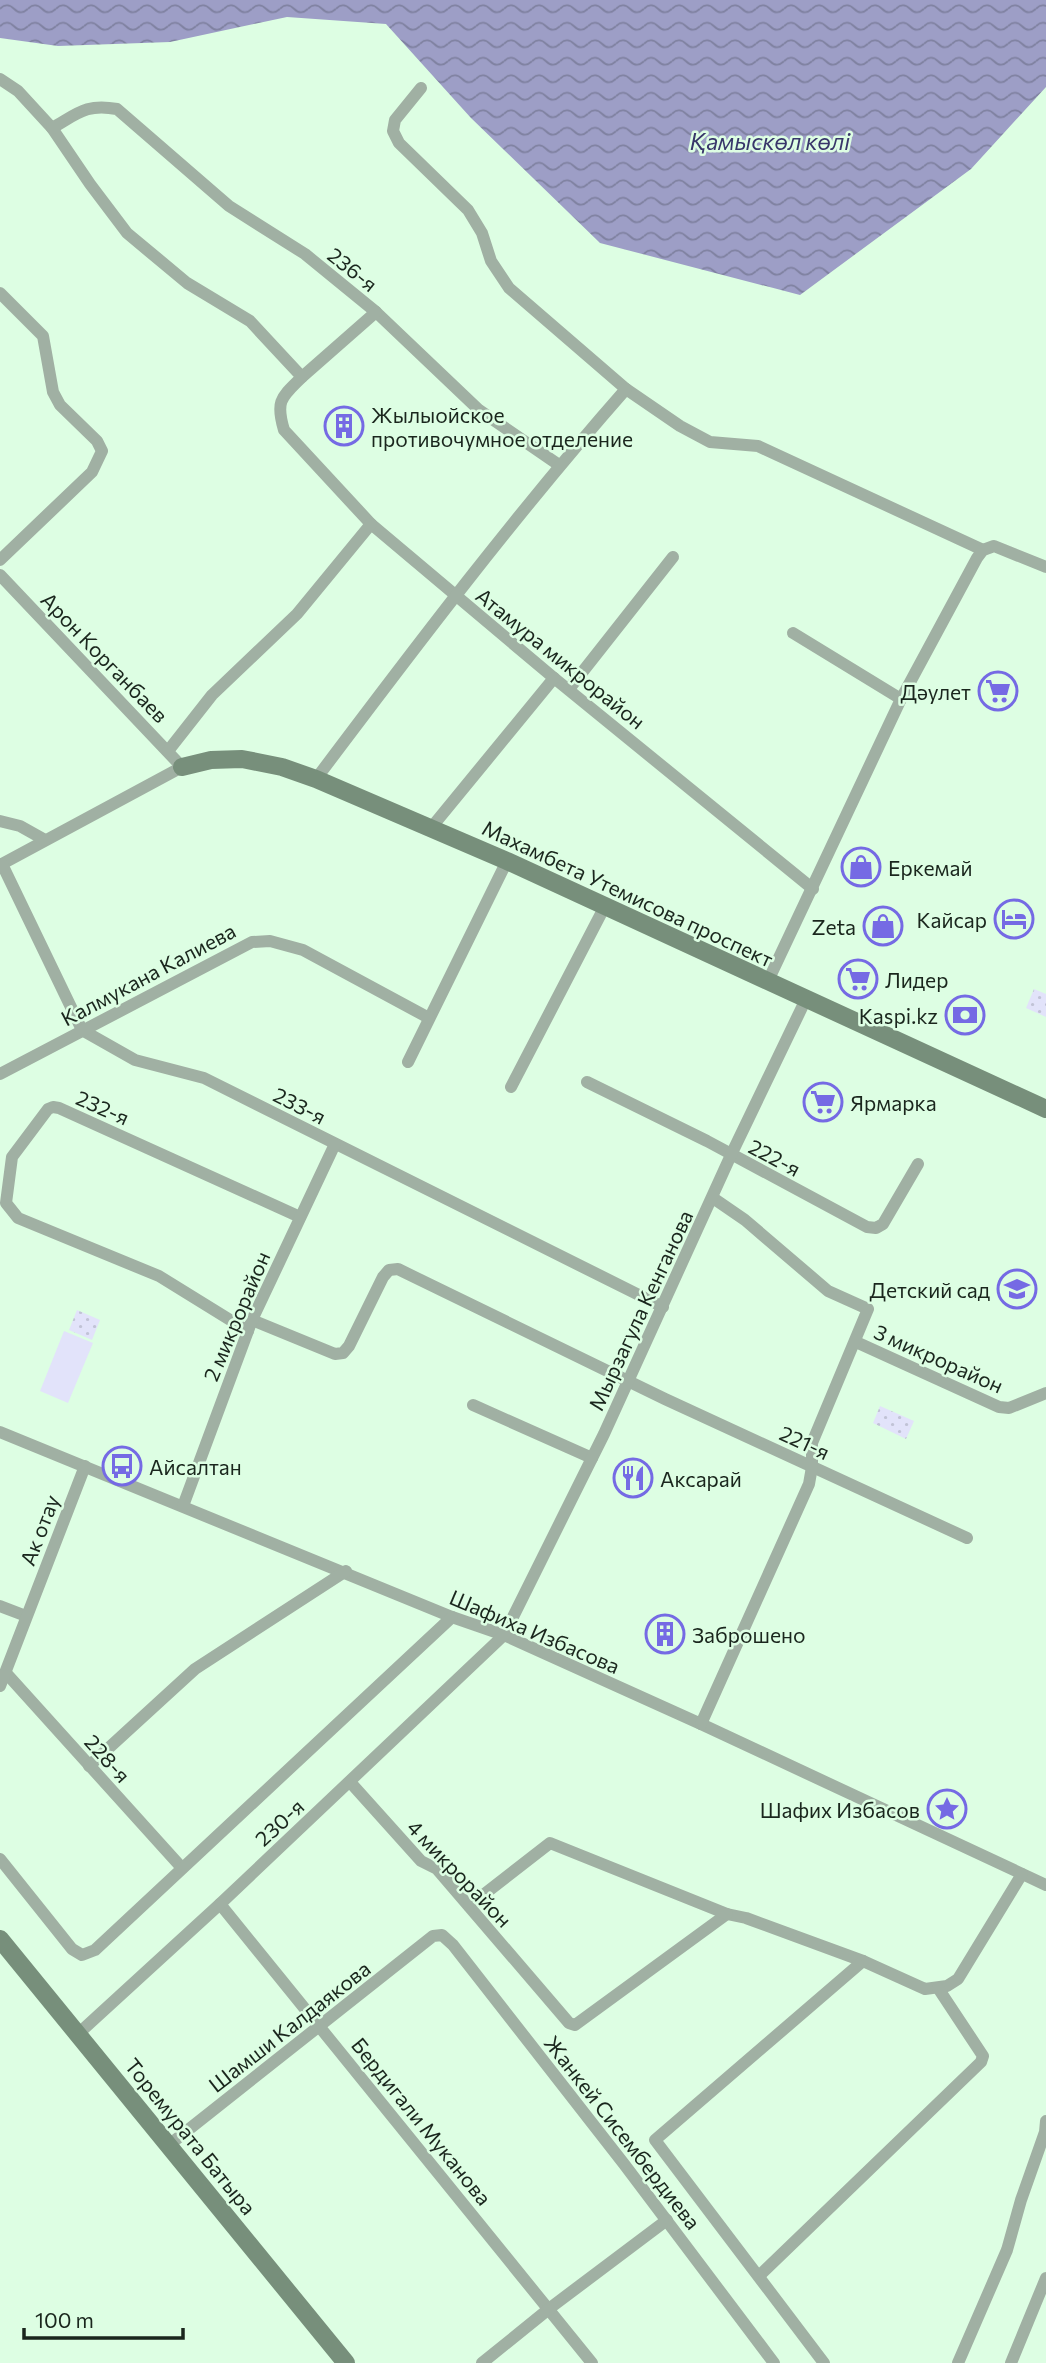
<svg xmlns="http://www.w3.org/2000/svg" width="1046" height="2363" viewBox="0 0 1046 2363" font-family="Commissioner,sans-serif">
<defs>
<pattern id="park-dots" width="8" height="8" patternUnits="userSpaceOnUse" patternTransform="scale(1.75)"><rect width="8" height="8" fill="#e2e3fa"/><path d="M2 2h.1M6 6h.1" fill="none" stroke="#c1c3d6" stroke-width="1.8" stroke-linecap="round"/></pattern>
<pattern id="water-waves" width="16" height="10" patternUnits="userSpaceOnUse" patternTransform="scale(1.75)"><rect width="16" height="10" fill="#9d9ec6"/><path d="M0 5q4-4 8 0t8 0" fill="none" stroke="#7f81a0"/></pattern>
</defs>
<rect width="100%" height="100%" fill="#ddfee3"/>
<path fill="#e2e3fa" d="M 64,1331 L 93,1343 L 68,1403 L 40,1391 Z"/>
<g fill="url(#park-dots)">
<path d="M 1034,989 L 1046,994 L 1046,1017 L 1026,1008 Z"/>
<path d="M 77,1310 L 100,1320 L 92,1340 L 69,1330 Z"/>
<path d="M 880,1406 L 914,1421 L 906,1439 L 873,1423 Z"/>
</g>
<path fill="url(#water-waves)" d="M 0,0 L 1046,0 L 1046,87 L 971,169 L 800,295 L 600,243 L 471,118 L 386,24 L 287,17 L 170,42 L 58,46 L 0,38 Z"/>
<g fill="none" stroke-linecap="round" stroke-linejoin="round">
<g stroke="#a0b0a3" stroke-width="12">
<path d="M 0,79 L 18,91 L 52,128 L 90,184 L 127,233 L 187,283 L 250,321 L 302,377 C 282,397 275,400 284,430 L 371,524 L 554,678 L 813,889"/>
<path d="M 421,88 L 395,120 L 393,131 L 399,143 L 468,210 L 482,233 L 491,261 L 509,288 L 626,389 L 680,426 L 710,442 L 758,446 L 983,550"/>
<path d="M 52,128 C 77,114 86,103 117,109 L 229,206 L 305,254 L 376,312 L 479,410 L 559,465"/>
<path d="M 0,293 L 43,336 L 53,392 L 60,405 L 97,441 L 102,451 L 92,472 L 0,560"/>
<path d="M 302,377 L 376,312"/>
<path d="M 0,575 L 182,767 L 0,865"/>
<path d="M 793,633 L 901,699"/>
<path d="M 569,689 L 673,557"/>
<path d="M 168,751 L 212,695 L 297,614 L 371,524"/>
<path d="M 316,779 C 416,646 516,514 626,389"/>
<path d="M 0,821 L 20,826 L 45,840"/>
<path d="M 431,828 L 554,678"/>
<path d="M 2,864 L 82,1030 L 135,1060 L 204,1078 L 663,1307"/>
<path d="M 768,981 L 901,699 L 977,558 L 983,550 L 994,546 L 1046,567"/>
<path d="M 408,1062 L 507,861"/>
<path d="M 0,1074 L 252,942 L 270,941 L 303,950 L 429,1018"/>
<path d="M 587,1082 L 707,1141 L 867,1227 L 876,1228 L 883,1224 L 918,1164"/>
<path d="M 511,1087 L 605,906"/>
<path d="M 252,1320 L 335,1354 L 343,1353 L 349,1346 L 383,1277 L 389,1270 L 398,1269 L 665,1399 L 967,1538"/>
<path d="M 248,1331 L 159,1276 L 18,1218 L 6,1203 L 12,1157 L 48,1109 L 53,1107 L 59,1108 L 300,1217"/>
<path d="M 856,1342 L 999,1407 L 1009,1408 L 1046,1393"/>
<path d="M 473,1405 L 592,1458"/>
<path d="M 0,1432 L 452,1617 L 504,1635 L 701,1724 L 1046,1885"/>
<path d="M 183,1506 L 252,1320 L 335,1144"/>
<path d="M 0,1606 L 26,1616"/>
<path d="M 6,1673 L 182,1868"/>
<path d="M 0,1686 L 85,1466"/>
<path d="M 701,1724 L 809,1484 L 812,1467 L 812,1443 L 868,1309 L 828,1291 L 745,1220 L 713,1198"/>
<path d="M 89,1766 L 195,1669 L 346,1571"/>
<path d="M 350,1782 L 421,1861 L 437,1869 L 569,2023 L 575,2025 L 727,1914 L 746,1918 L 863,1961 L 925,1989 L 947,1986 L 958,1979 L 1022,1874"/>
<path d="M 0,1859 L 72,1949 L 82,1955 L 95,1950 L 452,1617"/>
<path d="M 220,1904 L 592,2363"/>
<path d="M 469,1906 L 550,1843 L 727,1914"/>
<path d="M 78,2034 L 220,1904 L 504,1635 L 604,1434 L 731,1155 L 806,999"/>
<path d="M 169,2145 L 433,1936 L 442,1935 L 453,1945 L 624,2164 L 774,2363"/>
<path d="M 759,2276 L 981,2062 L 983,2056 L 938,1988"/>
<path d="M 482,2363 L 550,2308 L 667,2220"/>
<path d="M 824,2363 L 655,2140 L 863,1961"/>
<path d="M 958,2363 L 1007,2250 L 1021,2200 L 1045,2132 L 1046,2121"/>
<path d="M 1011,2363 L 1046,2278"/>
</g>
<g stroke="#778f7b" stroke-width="18">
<path d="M 182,767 L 211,760 L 242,759 L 282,767 L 316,779 L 507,861 L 1046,1109"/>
<path d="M 0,1939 L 346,2363"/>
</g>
</g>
<defs>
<symbol id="building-ring" viewBox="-11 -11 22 22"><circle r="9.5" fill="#ddfee3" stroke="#756ae4" stroke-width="1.5"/><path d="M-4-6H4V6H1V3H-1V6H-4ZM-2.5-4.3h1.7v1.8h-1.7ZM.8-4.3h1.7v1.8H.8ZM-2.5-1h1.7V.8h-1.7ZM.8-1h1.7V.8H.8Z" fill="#756ae4"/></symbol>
<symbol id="supermarket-ring" viewBox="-11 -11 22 22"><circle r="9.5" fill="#ddfee3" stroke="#756ae4" stroke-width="1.5"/><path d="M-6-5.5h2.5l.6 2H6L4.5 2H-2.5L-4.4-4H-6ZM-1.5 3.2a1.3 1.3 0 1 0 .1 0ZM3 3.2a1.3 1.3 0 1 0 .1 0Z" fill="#756ae4"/></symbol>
<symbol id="shop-ring" viewBox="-11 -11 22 22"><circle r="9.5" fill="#ddfee3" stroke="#756ae4" stroke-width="1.5"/><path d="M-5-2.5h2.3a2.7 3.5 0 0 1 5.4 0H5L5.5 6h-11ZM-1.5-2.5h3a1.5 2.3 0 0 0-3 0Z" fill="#756ae4"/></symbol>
<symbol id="hotel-ring" viewBox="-11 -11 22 22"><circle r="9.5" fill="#ddfee3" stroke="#756ae4" stroke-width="1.5"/><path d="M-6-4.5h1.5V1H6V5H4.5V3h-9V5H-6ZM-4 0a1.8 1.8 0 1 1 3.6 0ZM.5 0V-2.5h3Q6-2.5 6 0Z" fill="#756ae4"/></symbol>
<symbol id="bank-ring" viewBox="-11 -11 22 22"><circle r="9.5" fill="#ddfee3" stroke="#756ae4" stroke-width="1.5"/><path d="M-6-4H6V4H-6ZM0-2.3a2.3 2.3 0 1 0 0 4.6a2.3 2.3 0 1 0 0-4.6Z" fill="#756ae4"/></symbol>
<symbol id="school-ring" viewBox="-11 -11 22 22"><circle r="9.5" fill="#ddfee3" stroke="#756ae4" stroke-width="1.5"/><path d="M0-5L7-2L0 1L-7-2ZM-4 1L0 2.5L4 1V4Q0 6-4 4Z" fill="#756ae4"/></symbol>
<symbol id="bus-ring" viewBox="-11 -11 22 22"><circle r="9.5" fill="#ddfee3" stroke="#756ae4" stroke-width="1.5"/><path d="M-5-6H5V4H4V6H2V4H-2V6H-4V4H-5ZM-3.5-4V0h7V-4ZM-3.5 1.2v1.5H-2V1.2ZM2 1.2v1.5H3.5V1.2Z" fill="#756ae4"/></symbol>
<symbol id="restaurant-ring" viewBox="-11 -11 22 22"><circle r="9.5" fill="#ddfee3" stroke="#756ae4" stroke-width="1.5"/><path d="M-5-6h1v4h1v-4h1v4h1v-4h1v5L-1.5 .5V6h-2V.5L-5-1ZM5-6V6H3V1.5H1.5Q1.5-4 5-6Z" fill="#756ae4"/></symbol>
<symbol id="sight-ring" viewBox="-11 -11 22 22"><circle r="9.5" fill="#ddfee3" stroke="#756ae4" stroke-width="1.5"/><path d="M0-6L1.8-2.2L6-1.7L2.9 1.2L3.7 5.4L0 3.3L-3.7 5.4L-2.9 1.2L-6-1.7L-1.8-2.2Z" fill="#756ae4"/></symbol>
</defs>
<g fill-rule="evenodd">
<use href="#building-ring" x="322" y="404" width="44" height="44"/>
<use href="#supermarket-ring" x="976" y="669" width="44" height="44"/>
<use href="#shop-ring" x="839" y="845" width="44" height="44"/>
<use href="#hotel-ring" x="992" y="897" width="44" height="44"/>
<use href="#shop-ring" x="861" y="904" width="44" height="44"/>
<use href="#supermarket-ring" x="836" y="957" width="44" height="44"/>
<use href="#bank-ring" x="943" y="993" width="44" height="44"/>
<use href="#supermarket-ring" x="801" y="1080" width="44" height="44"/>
<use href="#school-ring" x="995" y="1267" width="44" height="44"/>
<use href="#bus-ring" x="100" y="1444" width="44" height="44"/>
<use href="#restaurant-ring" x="611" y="1456" width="44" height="44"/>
<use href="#building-ring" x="643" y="1612" width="44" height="44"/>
<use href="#sight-ring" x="925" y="1787" width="44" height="44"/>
</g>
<g text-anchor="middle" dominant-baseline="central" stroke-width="5" stroke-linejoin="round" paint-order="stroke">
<g font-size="21" fill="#1a261d" stroke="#ddfee3">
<text transform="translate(353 269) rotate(39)">236-я</text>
<text transform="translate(105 657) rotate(46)">Арон Корганбаев</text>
<text transform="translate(561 658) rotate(39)">Атамура микрорайон</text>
<text transform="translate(628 893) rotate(25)">Махамбета Утемисова проспект</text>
<text transform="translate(148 974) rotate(-28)">Калмукана Калиева</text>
<text transform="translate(300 1105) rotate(27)">233-я</text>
<text transform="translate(103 1107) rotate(24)">232-я</text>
<text transform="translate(775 1157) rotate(28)">222-я</text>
<text transform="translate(640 1310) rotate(-65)">Мырзагула Кенганова</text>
<text transform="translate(236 1316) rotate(-67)">2 микрорайон</text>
<text transform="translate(939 1358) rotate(24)">3 микрорайон</text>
<text transform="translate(805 1442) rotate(25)">221-я</text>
<text transform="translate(39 1530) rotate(-69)">Ак отау</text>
<text transform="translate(535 1631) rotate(23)">Шафиха Избасова</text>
<text transform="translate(108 1758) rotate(48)">228-я</text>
<text transform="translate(279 1822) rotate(-43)">230-я</text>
<text transform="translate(460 1873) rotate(46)">4 микрорайон</text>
<text transform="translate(289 2026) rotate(-38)">Шамши Калдаякова</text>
<text transform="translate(422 2121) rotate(51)">Бердигали Муканова</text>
<text transform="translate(623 2132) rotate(52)">Жанкей Сисембердиева</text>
<text transform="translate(191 2136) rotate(51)">Торемурата Батыра</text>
</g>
<g font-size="21" fill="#1a261d" stroke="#ddfee3" text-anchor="start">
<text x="371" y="414">Жылыойское<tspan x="371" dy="24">противочумное отделение</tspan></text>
<text x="971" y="691" text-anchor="end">Дәулет</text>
<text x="888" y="867">Еркемай</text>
<text x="987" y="919" text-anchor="end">Кайсар</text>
<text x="856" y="926" text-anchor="end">Zeta</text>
<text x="885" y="979">Лидер</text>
<text x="938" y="1015" text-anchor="end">Kaspi.kz</text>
<text x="850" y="1102">Ярмарка</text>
<text x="990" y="1289" text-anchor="end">Детский сад</text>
<text x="149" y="1466">Айсалтан</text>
<text x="660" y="1478">Аксарай</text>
<text x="692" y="1634">Заброшено</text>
<text x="920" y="1809" text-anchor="end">Шафих Избасов</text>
</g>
<g font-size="23" font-style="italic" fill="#38366a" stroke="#ddfee3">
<text x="770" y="141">Қамыскөл көлі</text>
</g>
</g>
<path d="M24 2328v10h159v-10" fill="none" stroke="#1a261d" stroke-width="3.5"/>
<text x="35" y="2328" font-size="21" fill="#1a261d" stroke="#ddfee3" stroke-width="5" paint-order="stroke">100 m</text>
</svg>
